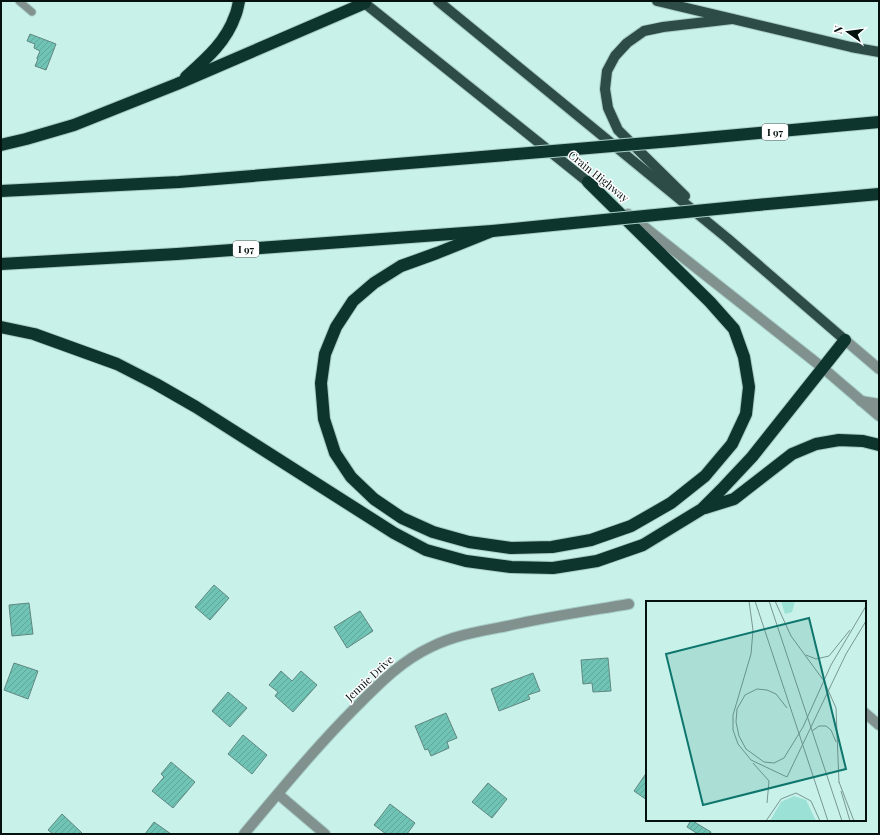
<svg xmlns="http://www.w3.org/2000/svg" width="880" height="835" viewBox="0 0 880 835" font-family="'Playfair Display',serif">
<defs>
<pattern id="building-hatch" width="6" height="6" patternUnits="userSpaceOnUse"><rect width="6" height="6" fill="#70c4b6"/><path d="M-1 1l2-2M0 6l6-6M5 7l2-2" fill="none" stroke="#5fa79b"/></pattern>
</defs>
<rect width="100%" height="100%" fill="#c7f1e9"/>
<g fill="url(#building-hatch)" stroke="#608780">
<path d="M 30,34 L 56,44 L 46,70 L 35,66 L 38,59 L 37,59 L 37,58 L 40,51 L 34,48 L 35,44 L 27,41 Z"/>
<path d="M 214,585 L 229,598 L 210,620 L 195,607 Z"/>
<path d="M 29,603 L 33,634 L 12,636 L 9,605 Z"/>
<path d="M 360,611 L 373,631 L 347,648 L 334,627 Z"/>
<path d="M 608,658 L 611,691 L 593,692 L 592,683 L 583,684 L 581,660 Z"/>
<path d="M 14,663 L 38,671 L 28,699 L 4,690 Z"/>
<path d="M 281,671 L 292,681 L 301,671 L 317,685 L 293,712 L 275,696 L 278,692 L 269,685 Z"/>
<path d="M 533,673 L 540,691 L 528,695 L 530,699 L 499,711 L 491,689 Z"/>
<path d="M 228,692 L 247,708 L 230,727 L 212,711 Z"/>
<path d="M 446,713 L 457,738 L 447,742 L 449,748 L 431,756 L 428,749 L 425,750 L 415,726 Z"/>
<path d="M 243,735 L 267,755 L 252,774 L 228,754 Z"/>
<path d="M 171,762 L 195,782 L 173,808 L 152,791 L 164,777 L 161,774 Z"/>
<path d="M 647,772 L 647,800 L 634,791 Z"/>
<path d="M 488,783 L 507,799 L 492,818 L 472,802 Z"/>
<path d="M 390,804 L 415,823 L 407,834 L 386,834 L 374,825 Z"/>
<path d="M 62,814 L 82,833 L 81,834 L 53,834 L 48,830 Z"/>
<path d="M 691,820 L 711,832 L 710,834 L 698,834 L 687,827 Z"/>
<path d="M 154,822 L 171,834 L 145,834 Z"/>
</g>
<g fill="none" stroke-linecap="round" stroke-linejoin="round">
<defs>
<path id="service" d="M 19,1 L 32,12"/>
<g id="minor">
<path d="M 865,713 L 879,725"/>
<path d="M 278,794 L 325,834"/>
<path d="M 244,834 C 280,791 316,747 356,707 C 379,684 401,661 431,647 C 455,635 481,631 507,626 C 547,617 588,611 629,604"/>
</g>
<g id="tertiary">
<path d="M 628,214 L 823,368 L 879,416"/>
<path d="M 845,340 L 879,369"/>
<path d="M 861,401 L 879,404"/>
</g>
<g id="primary">
<path d="M 362,1 L 588,182"/>
<path d="M 438,1 L 727,238 L 845,340"/>
<path d="M 657,1 L 851,47 L 879,52"/>
<path d="M 685,196 L 618,130 L 608,108 L 605,89 L 607,71 L 615,56 L 627,43 L 644,31 L 663,27 L 732,19"/>
</g>
<g id="motorway">
<path d="M 186,77 C 206,59 226,42 235,16 C 237,12 238,6 239,1"/>
<path d="M 672,141 L 879,122"/>
<path d="M 1,145 L 26,139 L 74,125 L 177,84 L 365,3"/>
<path d="M 1,191 L 179,182 L 482,157"/>
<path d="M 757,205 L 879,194"/>
<path d="M 492,231 L 437,253 L 401,266 L 374,283 L 353,301 L 336,327 L 325,354 L 321,383 L 324,419 L 335,453 L 351,477 L 374,499 L 402,518 L 433,532 L 469,542 L 511,548 L 552,547 L 591,540 L 631,526 L 671,503 L 705,476 L 732,444 L 746,414 L 749,387 L 744,357 L 734,329 L 710,302 L 588,182"/>
<path d="M 1,264 L 177,254 L 492,231 L 563,224"/>
<path d="M 1,327 L 34,334 L 117,364 L 156,384 L 196,407 L 394,533 L 426,550 L 466,561 L 511,567 L 553,568 L 597,561 L 643,545 L 702,509 L 721,490 L 752,457 L 845,340"/>
<path d="M 705,508 L 734,499 L 792,454 L 816,444 L 839,440 L 863,441 L 879,445"/>
</g>
</defs>
<use href="#service" stroke="#a8cdc6" stroke-width="9"/>
<use href="#minor" stroke="#a8cdc6" stroke-width="12"/>
<use href="#tertiary" stroke="#a8cdc6" stroke-width="12"/>
<use href="#primary" stroke="#a8cdc6" stroke-width="12"/>
<use href="#motorway" stroke="#a8cdc6" stroke-width="14"/>
<use href="#service" stroke="#80918e" stroke-width="7"/>
<use href="#minor" stroke="#80918e" stroke-width="10"/>
<use href="#tertiary" stroke="#80918e" stroke-width="10"/>
<use href="#primary" stroke="#2e4c47" stroke-width="10"/>
<use href="#motorway" stroke="#0e342e" stroke-width="12"/>
<defs>
<g id="motorway-bridge">
<path d="M 482,157 L 672,141"/>
<path d="M 563,224 L 757,205"/>
</g>
</defs>
<use href="#motorway-bridge" stroke="#a8cdc6" stroke-width="14" stroke-linecap="butt"/>
<use href="#motorway-bridge" stroke="#0e342e" stroke-width="12"/>
</g>
<g text-anchor="middle" dominant-baseline="central" stroke-width="3" stroke-linejoin="round" paint-order="stroke">
<g fill="#fff" stroke="#4f5857" stroke-width="1">
<rect x="762" y="124" width="26" height="16" rx="3"/>
<rect x="233" y="241" width="26" height="16" rx="3"/>
</g>
<g font-size="10" font-weight="bold" fill="#03110f">
<text x="775" y="132">I 97</text>
<text x="246" y="249">I 97</text>
</g>
<g font-size="11" fill="#03110f" stroke="#fff">
<text transform="translate(599 176) rotate(39)">Crain Highway</text>
<text transform="translate(369 678) rotate(-43)">Jennie Drive</text>
</g>
</g>
<g transform="translate(646 601)">
<rect width="220" height="220" fill="#c7f1e9"/>
<path d="M 135,0 L 149,0 L 146,11 L 139,13 ZM 148,195 L 160,199 L 170,220 L 124,220 L 135,201 Z" fill="#9be1d5"/>
<path fill="none" stroke="#799792" stroke-width="1" d="M 103,0 L 107,29 L 105,53 L 87,114 L 87,129 L 92,143 L 105,159 L 141,176M 109,0 L 182,220M 123,0 L 196,220M 129,0 L 145,35 L 178,80M 160,54 L 170,58 L 183,55 L 204,29M 178,80 L 190,107 L 193,182M 141,107 L 130,93 L 121,89 L 111,88 L 99,94 L 91,108 L 90,121 L 93,135 L 100,148 L 118,161 L 128,162 L 138,157 L 157,126M 157,126 L 185,64 L 220,5M 166,130 L 173,125 L 180,125 L 185,129 L 190,141M 107,162 L 123,180 L 121,202M 141,176 L 200,53 L 220,20M 193,181 L 208,220M 195,190 L 204,220M 120,220 L 135,198 L 150,192 L 165,200 L 174,220"/>
<path fill="#0f766e" fill-opacity="0.15" stroke="#0f766e" stroke-width="2" d="M 163,17 L 200,168 L 57,204 L 20,53 Z"/>
<rect width="220" height="220" fill="none" stroke="#03110f" stroke-width="2"/>
</g>
<rect width="880" height="835" fill="none" stroke="#03110f" stroke-width="4"/>
<g transform="translate(848 32) rotate(284)" stroke="#ffffff" stroke-width="3" paint-order="stroke">
<path d="M0-3L7 15L0 10L-7 15Z" fill="#03110f"/>
<text y="-6" font-size="11" font-weight="bold" text-anchor="middle" fill="#03110f">N</text>
</g>
</svg>
